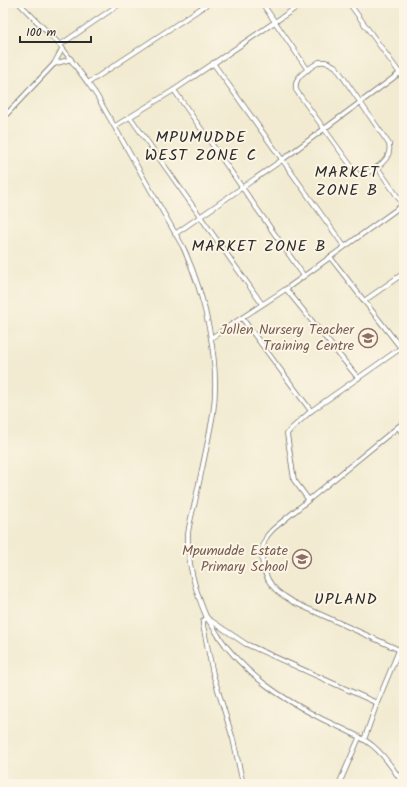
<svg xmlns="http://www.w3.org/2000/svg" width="407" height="787" viewBox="0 0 407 787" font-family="Kalam,sans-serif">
<rect width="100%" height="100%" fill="#fcf5e5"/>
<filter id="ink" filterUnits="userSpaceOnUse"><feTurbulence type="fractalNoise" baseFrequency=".025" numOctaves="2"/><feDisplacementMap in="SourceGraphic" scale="8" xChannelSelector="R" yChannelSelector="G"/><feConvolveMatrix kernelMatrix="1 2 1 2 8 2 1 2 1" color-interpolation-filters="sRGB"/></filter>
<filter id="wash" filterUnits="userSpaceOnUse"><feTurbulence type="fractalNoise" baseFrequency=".012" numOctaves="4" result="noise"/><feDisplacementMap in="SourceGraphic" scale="16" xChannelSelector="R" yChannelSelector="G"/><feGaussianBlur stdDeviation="0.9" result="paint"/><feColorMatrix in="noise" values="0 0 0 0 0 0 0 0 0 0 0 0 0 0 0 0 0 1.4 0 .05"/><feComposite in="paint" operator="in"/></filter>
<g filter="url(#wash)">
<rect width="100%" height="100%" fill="#f2ebd2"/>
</g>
<g filter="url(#ink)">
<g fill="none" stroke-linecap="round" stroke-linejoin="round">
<defs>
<g id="minor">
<path d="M 19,3 L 60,45 L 88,83 L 97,96 L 183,247 C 205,295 221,362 213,414 C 208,443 201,473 195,502 C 192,513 189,524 188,534 C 187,562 195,590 206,616 C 209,622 214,628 218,635 C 244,674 281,698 322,719 C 338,727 360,735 373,746 C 385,756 395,771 403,784"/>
<path d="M 262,3 L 308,70"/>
<path d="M 349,3 L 404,79"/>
<path d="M 60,45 L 121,3"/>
<path d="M 319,62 C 326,61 330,63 336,67 L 389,144 C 393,160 375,169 363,175 L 358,175 L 354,170 L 296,90 C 293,76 309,69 319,62 Z"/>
<path d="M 213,63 L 344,246"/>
<path d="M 54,64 L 71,59"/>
<path d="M 88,83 L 209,3"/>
<path d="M 174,90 L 304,276"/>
<path d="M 130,117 L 262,304"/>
<path d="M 3,118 L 54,64 L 62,49"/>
<path d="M 115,126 L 174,90 L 303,3"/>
<path d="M 377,167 L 404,206"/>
<path d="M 175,234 L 282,160 L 404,70"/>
<path d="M 330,257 L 404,352"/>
<path d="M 286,289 L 358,378"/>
<path d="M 364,301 L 404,273"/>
<path d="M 242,318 L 311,411"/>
<path d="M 211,338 L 286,289 L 404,204"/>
<path d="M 404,422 L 278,525 C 274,528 270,532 267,536 C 257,554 263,578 277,591 C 281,595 288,598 293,602 L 404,652"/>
<path d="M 398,427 L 404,436"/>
<path d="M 308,499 L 294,480 L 287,434 L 291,429 L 311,411 L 401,348"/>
<path d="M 364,740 L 377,703 L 399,650"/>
<path d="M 243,784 L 233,739 L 213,674 L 203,625 L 203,621 L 207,618 L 246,644 L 377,703"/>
<path d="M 339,784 L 359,738"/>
</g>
</defs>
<use href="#minor" stroke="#716e65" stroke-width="5.5"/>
<use href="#minor" stroke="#fff" stroke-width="4"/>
</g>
</g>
<defs>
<symbol id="school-ring" viewBox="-11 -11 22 22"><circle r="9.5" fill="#fcf5e5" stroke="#8d6e63" stroke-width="1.5"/><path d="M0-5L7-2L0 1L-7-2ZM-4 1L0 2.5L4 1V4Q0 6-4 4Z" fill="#8d6e63"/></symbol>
</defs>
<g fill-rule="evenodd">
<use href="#school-ring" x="357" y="327" width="22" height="22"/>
<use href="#school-ring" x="291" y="548" width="22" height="22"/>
</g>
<g text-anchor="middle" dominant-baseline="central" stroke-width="4" stroke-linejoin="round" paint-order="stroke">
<g font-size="14" fill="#785e54" stroke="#fcf5e5" text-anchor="end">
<text x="354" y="330">Jollen Nursery Teacher<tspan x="354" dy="16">Training Centre</tspan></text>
<text x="288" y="551">Mpumudde Estate<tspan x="288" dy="16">Primary School</tspan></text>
</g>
<g font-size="16" letter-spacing="1" fill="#2b2b2b" stroke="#fcf5e5">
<text x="201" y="137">MPUMUDDE<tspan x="201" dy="18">WEST ZONE C</tspan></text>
<text x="347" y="172">MARKET<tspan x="347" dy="18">ZONE B</tspan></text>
<text x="259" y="246">MARKET ZONE B</text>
<text x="346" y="599">UPLAND</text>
</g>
</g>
<rect width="407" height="787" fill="none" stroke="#fcf5e5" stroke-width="16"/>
<path d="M20 36v6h71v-6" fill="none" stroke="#2b2b2b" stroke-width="2"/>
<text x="26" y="36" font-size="12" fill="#2b2b2b" stroke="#fcf5e5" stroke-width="3" paint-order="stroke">100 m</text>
</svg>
